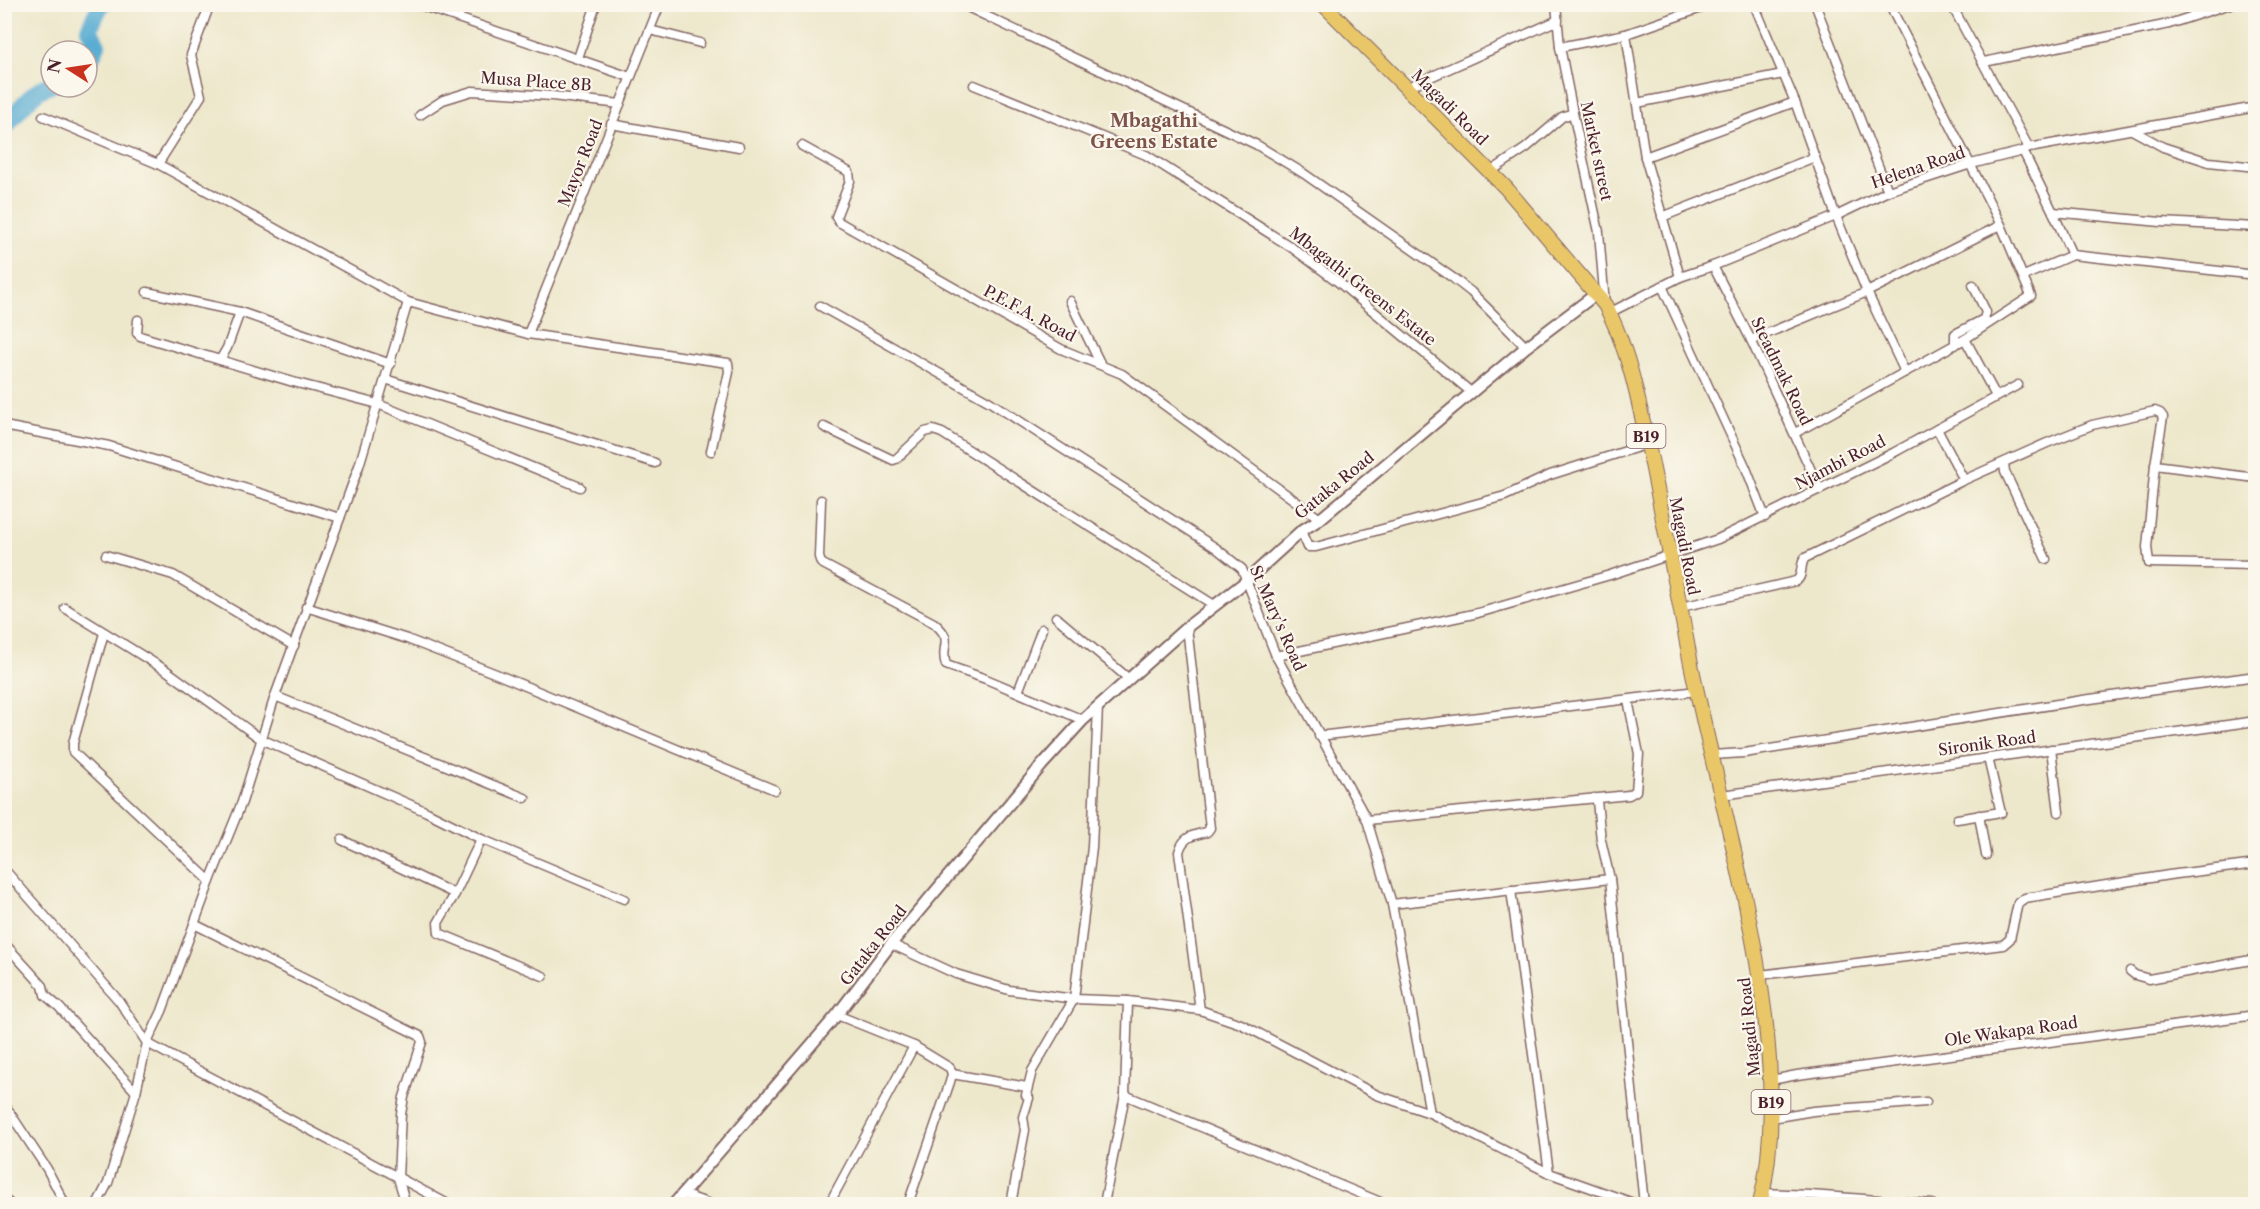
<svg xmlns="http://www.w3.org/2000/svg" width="2260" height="1209" viewBox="0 0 2260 1209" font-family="'Libre Caslon Text',serif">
<rect width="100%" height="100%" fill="#fbf7ec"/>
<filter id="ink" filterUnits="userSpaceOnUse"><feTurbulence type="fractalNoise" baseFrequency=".0167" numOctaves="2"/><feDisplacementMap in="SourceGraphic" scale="12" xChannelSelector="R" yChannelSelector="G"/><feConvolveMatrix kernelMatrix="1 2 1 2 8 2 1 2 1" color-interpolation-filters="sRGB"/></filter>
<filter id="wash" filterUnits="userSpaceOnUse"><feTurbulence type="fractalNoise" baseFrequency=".008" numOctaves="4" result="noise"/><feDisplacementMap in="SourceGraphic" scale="24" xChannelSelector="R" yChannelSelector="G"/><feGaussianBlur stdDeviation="1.35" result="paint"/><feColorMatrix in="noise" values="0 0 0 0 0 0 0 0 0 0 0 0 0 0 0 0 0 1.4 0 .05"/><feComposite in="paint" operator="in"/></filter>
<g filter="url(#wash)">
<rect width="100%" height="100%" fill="#ede7cb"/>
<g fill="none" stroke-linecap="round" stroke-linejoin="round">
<g stroke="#56abd2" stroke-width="18">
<path d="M 87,66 L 97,45 L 89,29 L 101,4"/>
<path d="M 4,128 C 17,113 32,90 51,85"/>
</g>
</g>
</g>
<g filter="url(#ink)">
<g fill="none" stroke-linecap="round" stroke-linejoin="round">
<defs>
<g id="minor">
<path d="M 417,4 L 630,77"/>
<path d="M 961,4 L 1257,145 L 1303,173 L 1453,278 L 1471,292 L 1526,347"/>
<path d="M 1556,4 L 1560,47 L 1573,113 L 1599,232 L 1605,305"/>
<path d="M 1754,4 L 1795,102 L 1836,216 L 1867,292 L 1905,372"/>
<path d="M 1815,4 L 1888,191"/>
<path d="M 1951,4 L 2029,148"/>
<path d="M 650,30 L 700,43"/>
<path d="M 1626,34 L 1645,157 L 1680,277"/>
<path d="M 1560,47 L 1626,34 L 1713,4"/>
<path d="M 578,58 L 596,4"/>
<path d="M 1984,62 L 2169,24 L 2230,4"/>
<path d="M 974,85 L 1146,155 L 1291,247 L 1337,281 L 1471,392"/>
<path d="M 1408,87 L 1558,20"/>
<path d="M 1637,103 L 1783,74"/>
<path d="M 420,115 L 443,100 L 472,91 L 552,96 L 620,104"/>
<path d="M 43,116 L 158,164 L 408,302 L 528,334 L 728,363 L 729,372 L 711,451"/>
<path d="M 611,124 L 739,147"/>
<path d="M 2132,130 L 2163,147 L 2209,162 L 2256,167"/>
<path d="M 802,146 L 849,172 L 850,181 L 836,217 L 839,222 L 1061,349 L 1122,374 L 1320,519"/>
<path d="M 2023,151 L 2053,212 L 2072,255 L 2256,275"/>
<path d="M 1645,157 L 1795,102"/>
<path d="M 158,164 L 201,96 L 191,55 L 210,4"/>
<path d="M 1490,172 L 1526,148 L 1562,117 L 1573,113"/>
<path d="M 2053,212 L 2161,222 L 2256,227"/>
<path d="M 1662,217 L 1815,157"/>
<path d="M 1713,266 L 1751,340 L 1820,490"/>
<path d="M 2024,276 L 2072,255"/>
<path d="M 1662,286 L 1746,468 L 1765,517"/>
<path d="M 147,292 L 240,312 L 391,364"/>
<path d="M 1070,301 L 1100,363"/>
<path d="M 820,306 L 990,402 L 1216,548 L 1242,569 L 1276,656 L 1367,820 L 1392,904 L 1430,1113"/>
<path d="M 1609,313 L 1680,277 L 1713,266 L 1836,216 L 1888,191 L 1971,164 L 2023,151 L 2029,148 L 2256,107"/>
<path d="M 138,320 L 137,333 L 140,336 L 293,382 L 378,404 L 580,487"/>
<path d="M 528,334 L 660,4"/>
<path d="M 1965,339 L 1996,396"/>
<path d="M 1751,340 L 1867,292 L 2001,225"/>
<path d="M 1955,345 L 1955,334 L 1984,319 L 1986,312 L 1973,285"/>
<path d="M 220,360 L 227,348 L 240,312"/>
<path d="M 385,379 L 655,463"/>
<path d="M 4,426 L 109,446 L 340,518"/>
<path d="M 824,427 L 893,460 L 896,459 L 925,432 L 933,430 L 942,433 L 1214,605"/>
<path d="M 1937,429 L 1964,480"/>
<path d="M 1795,433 L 1965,339 L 2031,296 L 2001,225 L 1889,4"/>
<path d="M 2004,464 L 2005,472 L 2046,559"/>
<path d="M 2155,465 L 2256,478"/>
<path d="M 821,500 L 819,557 L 821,563 L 934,623 C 956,642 939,644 946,665 L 986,679 L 1083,720"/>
<path d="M 1301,531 L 1308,547 L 1316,547 L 1505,496 L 1550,475 L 1648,444"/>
<path d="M 106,555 L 173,575 L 294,646"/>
<path d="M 306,607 L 407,639 L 494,673 L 775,790"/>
<path d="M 1681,607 L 1796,581 C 1804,576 1799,565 1805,558 L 1964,480 L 2047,443 L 2092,425 L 2155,411 L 2160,413 L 2163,417 L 2155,465 L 2147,547 L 2149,563 L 2256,565"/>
<path d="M 65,608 L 167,671 L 261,739 L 427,812 L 481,839 L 624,899"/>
<path d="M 1056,617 L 1129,679"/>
<path d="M 1187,627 L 1210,828 L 1207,832 C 1192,835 1183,837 1179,852 L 1200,1010"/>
<path d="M 104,633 L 73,743 L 73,752 L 210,881"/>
<path d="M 1276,656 L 1478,613 L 1610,575 L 1718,539 L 1893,453 L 2018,385"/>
<path d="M 1018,692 L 1042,629"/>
<path d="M 275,696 L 525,798"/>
<path d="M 1319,736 L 1697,691"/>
<path d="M 2051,749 L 2059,812"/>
<path d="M 1712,755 L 1744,753 L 2083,700 L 2256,676"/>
<path d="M 1988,758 L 2001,813"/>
<path d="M 1722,795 L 2256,721"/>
<path d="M 1594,798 L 1597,801 L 1601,840 L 1610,879 L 1644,1204"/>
<path d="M 1979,815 L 1986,855"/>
<path d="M 1957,819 L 2001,812"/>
<path d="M 1367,820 L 1629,795 L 1636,791 L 1639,754 L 1628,700"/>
<path d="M 342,840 L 455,894 L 481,839"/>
<path d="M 4,869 L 119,1001 L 147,1043 L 448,1204"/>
<path d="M 1511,890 L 1549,1173"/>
<path d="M 455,894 L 438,923 L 439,933 L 543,976"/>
<path d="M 1392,904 L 1610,879"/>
<path d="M 194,924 L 420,1036 L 422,1042 L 404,1097 L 401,1114 L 398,1178 L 406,1204"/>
<path d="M 4,943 L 43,986 L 45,995 L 59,1007 L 136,1092"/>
<path d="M 891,944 L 956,974 L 1009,990 L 1074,999 L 1128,1001 L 1200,1010 L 1241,1024 L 1377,1095 L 1430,1113 L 1549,1173 L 1636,1204"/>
<path d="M 2130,971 L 2135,975 L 2149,979 L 2256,959"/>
<path d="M 1760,975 L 2003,945 L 2010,939 L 2018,903 L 2025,898 L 2169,875 L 2256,864"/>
<path d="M 837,1015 L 914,1046 L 950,1068 L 952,1074 L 950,1082 L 908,1204"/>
<path d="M 952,1074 L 1027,1087"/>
<path d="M 1771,1080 L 1797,1075 L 2256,1015"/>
<path d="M 1125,1095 L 1385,1204"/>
<path d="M 4,1104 L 47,1169 L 65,1204"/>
<path d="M 1771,1118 L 1813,1111 L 1926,1102"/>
<path d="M 1763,1193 L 1810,1195 L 1932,1204"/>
<path d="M 682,1194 L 710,1204"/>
<path d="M 4,1199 L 10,1204"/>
<path d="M 97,1204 L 108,1183 L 136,1092 L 147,1043 L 162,1011 L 210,881 L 242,802 L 275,696 L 359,466 L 408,302"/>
<path d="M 829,1204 L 914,1046"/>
<path d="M 1011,1204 L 1025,1130 L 1023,1117 L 1029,1098 L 1026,1095 L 1032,1071 L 1074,999 L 1092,847 L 1098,706"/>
<path d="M 1104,1204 L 1125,1095 L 1128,1001"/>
</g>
<path id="tertiary" d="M 674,1204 L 837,1015 L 891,944 L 1042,765 L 1083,720 L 1187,627 L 1245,582 L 1301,531 L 1320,519 L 1526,347 L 1596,294"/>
<path id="trunk" d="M 1323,4 L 1506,188 L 1605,305 C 1630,350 1641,413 1652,464 C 1665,529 1678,594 1690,659 C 1714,778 1750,895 1765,1016 C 1772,1079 1775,1143 1760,1204"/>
</defs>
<use href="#minor" stroke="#836563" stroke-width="11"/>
<use href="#tertiary" stroke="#836563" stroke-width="14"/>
<use href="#trunk" stroke="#836563" stroke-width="16"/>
<use href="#minor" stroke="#fff" stroke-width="8"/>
<use href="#tertiary" stroke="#fff" stroke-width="10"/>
<use href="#trunk" stroke="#e9c769" stroke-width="14"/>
</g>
</g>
<g text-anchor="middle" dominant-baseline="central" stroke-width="4.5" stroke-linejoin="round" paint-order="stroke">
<g fill="#fbf7ec" stroke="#7f6065" stroke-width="1.5">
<rect x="1626.5" y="424" width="39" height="24" rx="4.5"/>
<rect x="1751.5" y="1090" width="39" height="24" rx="4.5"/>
</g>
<g font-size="15" font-weight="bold" fill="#4a1f2b">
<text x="1646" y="436">B19</text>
<text x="1771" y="1102">B19</text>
</g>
<g font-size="16" fill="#4a1f2b" stroke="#fbf7ec">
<text transform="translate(536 81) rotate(4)">Musa Place 8B</text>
<text transform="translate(1450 107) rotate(45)">Magadi Road</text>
<text transform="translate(1597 151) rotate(78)">Market street</text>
<text transform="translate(580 163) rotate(-68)">Mayor Road</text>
<text transform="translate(1918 167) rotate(-19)">Helena Road</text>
<text transform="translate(1363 286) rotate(38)">Mbagathi Greens Estate</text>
<text transform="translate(1030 313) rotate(28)">P.E.F.A. Road</text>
<text transform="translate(1782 371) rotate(64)">Steadmak Road</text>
<text transform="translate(1840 462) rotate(-27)">Njambi Road</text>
<text transform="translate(1334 485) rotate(-39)">Gataka Road</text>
<text transform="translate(1685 546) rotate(79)">Magadi Road</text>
<text transform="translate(1278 618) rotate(66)">St Mary's Road</text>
<text transform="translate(1987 743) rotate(-8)">Sironik Road</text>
<text transform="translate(873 945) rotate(-52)">Gataka Road</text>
<text transform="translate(1749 1027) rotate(-96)">Magadi Road</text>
<text transform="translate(2011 1031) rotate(-8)">Ole Wakapa Road</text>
</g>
<g font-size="18" font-weight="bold" fill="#7e544a" stroke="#fbf7ec">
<text x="1154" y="121">Mbagathi<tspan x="1154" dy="21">Greens Estate</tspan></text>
</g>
</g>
<rect width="2260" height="1209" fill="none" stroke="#fbf7ec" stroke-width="24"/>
<g transform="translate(69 69) rotate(282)"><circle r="28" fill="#fbf7ec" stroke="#b4a19f" stroke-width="1.5"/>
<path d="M0-4.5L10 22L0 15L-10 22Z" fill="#c8321e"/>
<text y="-9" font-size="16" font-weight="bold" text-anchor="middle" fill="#4a1f2b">N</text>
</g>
</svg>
